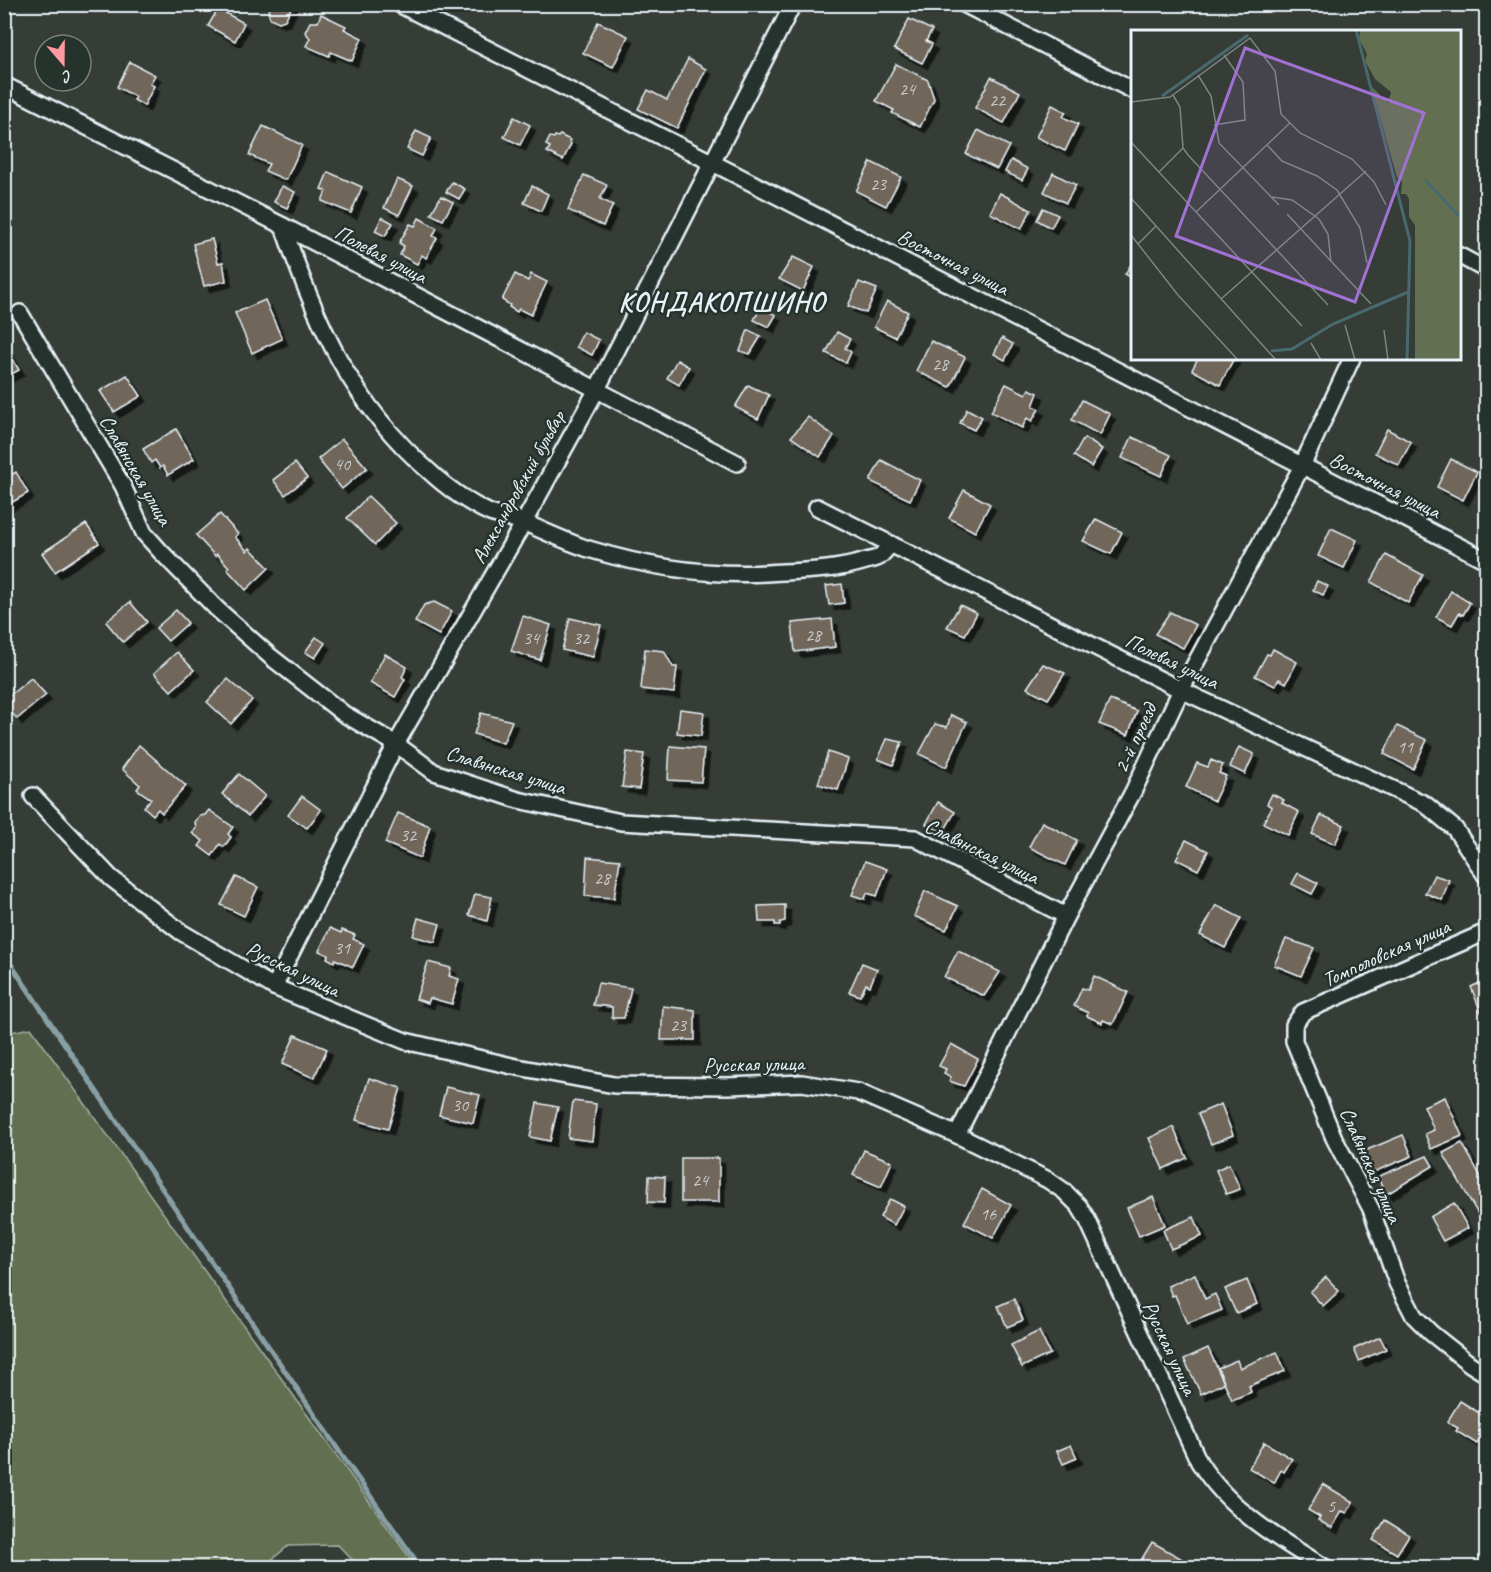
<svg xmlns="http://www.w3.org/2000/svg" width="1491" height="1572" viewBox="0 0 1491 1572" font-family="Caveat,sans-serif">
<defs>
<filter id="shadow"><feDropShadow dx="5.5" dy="5.5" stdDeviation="0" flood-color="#0009"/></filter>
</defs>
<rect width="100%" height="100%" fill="#353d36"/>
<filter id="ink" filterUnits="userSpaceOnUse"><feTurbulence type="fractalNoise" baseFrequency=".0167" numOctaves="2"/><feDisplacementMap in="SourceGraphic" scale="12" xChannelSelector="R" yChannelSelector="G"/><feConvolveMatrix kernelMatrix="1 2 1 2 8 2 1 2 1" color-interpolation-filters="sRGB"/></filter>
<g filter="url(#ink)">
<path fill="#627051" stroke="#a5b0a4" stroke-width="1.5" d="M 31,1028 L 416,1567 L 359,1567 L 338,1545 L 288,1546 L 268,1563 L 269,1567 L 5,1567 L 5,1033 Z"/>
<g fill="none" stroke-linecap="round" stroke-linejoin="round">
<path stroke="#88a0a5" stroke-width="5" d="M 4,954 L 347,1463 L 421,1568"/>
</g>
<g fill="#71665a" stroke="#e8f1f8" stroke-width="1.5" filter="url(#shadow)">
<path d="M 261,4 L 293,4 L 285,20 L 279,22 L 270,18 L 268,12 L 270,8 Z"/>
<path d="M 218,9 L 244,23 L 235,41 L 208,26 Z"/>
<path d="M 321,14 L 346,26 L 344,29 L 362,38 L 352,61 L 331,52 L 329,56 L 306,46 L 310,38 L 305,32 L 310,22 L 318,22 Z"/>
<path d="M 909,19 L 932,30 L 926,41 L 932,44 L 922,63 L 894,49 Z"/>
<path d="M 598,22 L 628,36 L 613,67 L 583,53 Z"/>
<path d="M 688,59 L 706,69 L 677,128 L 638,109 L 648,90 L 667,100 Z"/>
<path d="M 130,62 L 155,75 L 150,84 L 154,86 L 144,106 L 134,100 L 136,97 L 117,87 Z"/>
<path d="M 896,64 L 928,80 L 934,99 L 920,127 L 892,113 L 894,110 L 876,101 Z"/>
<path d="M 991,77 L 1020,92 L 1004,123 L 975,108 Z"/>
<path d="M 1052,105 L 1066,112 L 1063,117 L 1078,124 L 1065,151 L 1036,137 Z"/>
<path d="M 514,117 L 530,125 L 520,145 L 504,137 Z"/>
<path d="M 263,126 L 302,145 L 286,180 L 265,171 L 269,164 L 249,155 Z"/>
<path d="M 978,130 L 1009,146 L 997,169 L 966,154 Z"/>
<path d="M 416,131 L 431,138 L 422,156 L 407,149 Z"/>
<path d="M 560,135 L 570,140 L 569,142 L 571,144 L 563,160 L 547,152 L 550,147 L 546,145 L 550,137 L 554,138 L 555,136 L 558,137 Z"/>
<path d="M 1011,160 L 1028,169 L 1022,180 L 1005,172 Z"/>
<path d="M 871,162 L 901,177 L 886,206 L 856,191 Z"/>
<path d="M 328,172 L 362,187 L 351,213 L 322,201 L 326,191 L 321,189 Z"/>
<path d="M 1053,173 L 1076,185 L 1066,203 L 1044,192 Z"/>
<path d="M 584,175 L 607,185 L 600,199 L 613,205 L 603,226 L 568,210 Z"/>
<path d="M 397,179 L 413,186 L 399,215 L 384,208 Z"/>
<path d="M 452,182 L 465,189 L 459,199 L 446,192 Z"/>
<path d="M 282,186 L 295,192 L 287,208 L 274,202 Z"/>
<path d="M 532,186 L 548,194 L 541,211 L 524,203 Z"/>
<path d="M 1000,193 L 1031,210 L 1021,229 L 990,213 Z"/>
<path d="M 441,196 L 453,202 L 443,220 L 431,214 Z"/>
<path d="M 1043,208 L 1058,215 L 1051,228 L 1037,220 Z"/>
<path d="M 382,217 L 393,223 L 385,236 L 375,231 Z"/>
<path d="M 419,218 L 437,228 L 433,236 L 437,238 L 426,258 L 422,255 L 417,264 L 400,255 L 404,246 L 399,243 L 410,224 L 415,226 Z"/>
<path d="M 212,239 L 218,263 L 223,262 L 226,281 L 204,286 L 193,244 Z"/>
<path d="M 793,257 L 814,267 L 803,291 L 779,279 Z"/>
<path d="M 1132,263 L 1132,278 L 1125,274 Z"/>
<path d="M 515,274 L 528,281 L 531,274 L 547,282 L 531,315 L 519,309 L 517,312 L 509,307 L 510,305 L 502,300 Z"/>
<path d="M 859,282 L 877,289 L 866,313 L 848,306 Z"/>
<path d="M 265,300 L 282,339 L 252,353 L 235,313 Z"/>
<path d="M 887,301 L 908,312 L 895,337 L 874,327 Z"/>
<path d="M 761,307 L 776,315 L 769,327 L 754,320 Z"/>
<path d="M 748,330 L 761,336 L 750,354 L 740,351 Z"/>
<path d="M 583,332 L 599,340 L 592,355 L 576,347 Z"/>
<path d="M 837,332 L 850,339 L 845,348 L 851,352 L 846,363 L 826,353 Z"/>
<path d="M 1002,338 L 1013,344 L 1005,360 L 994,354 Z"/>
<path d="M 931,341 L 965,357 L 950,387 L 916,371 Z"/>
<path d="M 6,348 L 19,370 L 4,378 L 4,349 Z"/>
<path d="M 1198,358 L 1234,358 L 1220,385 L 1192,370 Z"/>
<path d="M 677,360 L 689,367 L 679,385 L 667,378 Z"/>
<path d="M 127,375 L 141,396 L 114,412 L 100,391 Z"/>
<path d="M 1006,384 L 1026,394 L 1029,389 L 1038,393 L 1033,406 L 1039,409 L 1032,421 L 1027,418 L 1022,428 L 991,412 Z"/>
<path d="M 748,385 L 769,395 L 758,419 L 735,407 Z"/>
<path d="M 1082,400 L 1110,414 L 1100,435 L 1072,420 Z"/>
<path d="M 967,409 L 982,417 L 974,430 L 960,423 Z"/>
<path d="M 808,417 L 834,436 L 820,457 L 791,437 Z"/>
<path d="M 176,429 L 194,459 L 168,475 L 163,466 L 160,468 L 155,460 L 151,463 L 143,449 Z"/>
<path d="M 1387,429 L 1411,442 L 1399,465 L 1375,453 Z"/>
<path d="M 1132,437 L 1171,455 L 1161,476 L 1122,458 Z"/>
<path d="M 1084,438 L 1102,449 L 1091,467 L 1074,456 Z"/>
<path d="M 342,439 L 367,468 L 342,489 L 318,459 Z"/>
<path d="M 1451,459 L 1477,472 L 1463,500 L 1437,487 Z"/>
<path d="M 881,460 L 920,480 L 910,500 L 870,481 Z"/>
<path d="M 295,463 L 307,478 L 285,495 L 273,480 Z"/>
<path d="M 16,472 L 28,493 L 4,507 L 4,479 Z"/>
<path d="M 964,490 L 990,504 L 975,532 L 949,518 Z"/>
<path d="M 368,496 L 396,523 L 375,545 L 347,518 Z"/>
<path d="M 220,514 L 238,534 L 235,537 L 247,551 L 250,548 L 269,568 L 246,590 L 227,569 L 229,567 L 217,554 L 215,556 L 196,535 Z"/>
<path d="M 1096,519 L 1122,532 L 1111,554 L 1083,541 Z"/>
<path d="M 86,524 L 99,543 L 55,572 L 42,553 Z"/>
<path d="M 1331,528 L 1357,540 L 1344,568 L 1318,556 Z"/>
<path d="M 1386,555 L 1423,575 L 1408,603 L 1371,582 Z"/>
<path d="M 1317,581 L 1328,586 L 1323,595 L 1313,590 Z"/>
<path d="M 842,584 L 844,603 L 829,605 L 826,586 Z"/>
<path d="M 1451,591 L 1470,603 L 1463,615 L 1459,613 L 1452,625 L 1436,617 Z"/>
<path d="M 130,602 L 147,622 L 123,642 L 106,622 Z"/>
<path d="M 434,602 L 452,611 L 439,635 L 415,622 L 424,605 Z"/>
<path d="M 960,605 L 977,613 L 965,635 L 947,627 Z"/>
<path d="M 176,610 L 188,623 L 168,641 L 156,628 Z"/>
<path d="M 1170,612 L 1196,625 L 1183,648 L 1155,634 Z"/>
<path d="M 523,616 L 551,625 L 540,660 L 511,651 Z"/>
<path d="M 570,618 L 601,625 L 593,657 L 562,650 Z"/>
<path d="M 832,619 L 835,647 L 795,652 L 792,623 Z"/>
<path d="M 316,637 L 325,643 L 315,658 L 305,652 Z"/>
<path d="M 645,649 L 664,651 L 673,667 L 677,667 L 674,693 L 641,689 Z"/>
<path d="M 1273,649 L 1297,662 L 1286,683 L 1279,679 L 1275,686 L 1255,676 L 1267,654 L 1270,655 Z"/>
<path d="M 177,652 L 194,670 L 171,691 L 154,673 Z"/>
<path d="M 385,654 L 407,667 L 402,677 L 405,679 L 395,697 L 370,683 Z"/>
<path d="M 1043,664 L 1065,673 L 1048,699 L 1027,688 Z"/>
<path d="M 31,678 L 46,695 L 17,719 L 4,704 L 4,700 Z"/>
<path d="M 228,679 L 252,700 L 231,724 L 207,702 Z"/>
<path d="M 1110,700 L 1137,711 L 1128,735 L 1099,724 Z"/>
<path d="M 680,709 L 704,712 L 701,736 L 677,733 Z"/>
<path d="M 481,713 L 512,721 L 503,743 L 474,734 Z"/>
<path d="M 951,715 L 967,722 L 946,767 L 919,754 L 935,724 L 947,727 Z"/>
<path d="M 1397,726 L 1427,740 L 1413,769 L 1384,754 Z"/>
<path d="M 887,739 L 902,742 L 893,765 L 878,759 Z"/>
<path d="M 139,745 L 186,786 L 162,813 L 158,809 L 153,815 L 144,807 L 151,799 L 137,789 L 140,785 L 122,769 Z"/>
<path d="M 670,746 L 704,749 L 701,782 L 668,780 Z"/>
<path d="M 1239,747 L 1254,754 L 1245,774 L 1230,767 Z"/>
<path d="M 627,752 L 644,754 L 639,789 L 622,787 Z"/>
<path d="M 828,752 L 848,759 L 838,790 L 818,784 Z"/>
<path d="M 1211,760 L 1223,765 L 1219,773 L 1226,776 L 1214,801 L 1186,787 L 1197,763 L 1208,767 Z"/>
<path d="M 239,774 L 265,796 L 248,816 L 222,794 Z"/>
<path d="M 1272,794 L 1284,800 L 1282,803 L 1299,812 L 1288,835 L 1263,823 L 1272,807 L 1267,804 Z"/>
<path d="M 302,796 L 321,810 L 307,828 L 288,815 Z"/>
<path d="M 938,802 L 955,812 L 943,833 L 926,824 Z"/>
<path d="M 209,810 L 233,827 L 228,834 L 231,837 L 224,847 L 220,844 L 212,856 L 199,846 L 203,841 L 192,833 L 196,828 L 195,822 L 200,816 L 205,815 Z"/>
<path d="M 398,813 L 430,826 L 420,858 L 385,843 Z"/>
<path d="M 1321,815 L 1344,825 L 1335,844 L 1312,834 Z"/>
<path d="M 1042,822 L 1077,840 L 1065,865 L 1029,847 Z"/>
<path d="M 1186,840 L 1208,851 L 1198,870 L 1176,859 Z"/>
<path d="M 587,857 L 620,860 L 614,898 L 585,896 Z"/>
<path d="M 865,861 L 887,869 L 877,896 L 867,893 L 865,899 L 852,895 Z"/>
<path d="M 1298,873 L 1318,883 L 1312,894 L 1292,884 Z"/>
<path d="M 1434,875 L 1449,880 L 1442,900 L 1425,893 Z"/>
<path d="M 236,877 L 258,887 L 244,916 L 221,905 Z"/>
<path d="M 925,891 L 958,906 L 946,930 L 914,916 Z"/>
<path d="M 475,894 L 492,897 L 487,921 L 469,915 Z"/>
<path d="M 785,905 L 785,921 L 780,922 L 780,925 L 775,925 L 775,922 L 759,922 L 758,906 Z"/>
<path d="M 1216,905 L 1241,918 L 1225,948 L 1200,935 Z"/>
<path d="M 418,918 L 440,924 L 435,942 L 413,936 Z"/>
<path d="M 330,928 L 341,933 L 342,930 L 355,935 L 353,939 L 364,944 L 353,967 L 335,959 L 334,962 L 327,958 L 328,955 L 319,951 Z"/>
<path d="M 1286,939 L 1314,948 L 1301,976 L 1274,965 Z"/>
<path d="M 958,951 L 1000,972 L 984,996 L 944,977 Z"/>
<path d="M 428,962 L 451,968 L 449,976 L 459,979 L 452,1004 L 430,998 L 428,1003 L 416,999 Z"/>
<path d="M 862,963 L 877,969 L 870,986 L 866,984 L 860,996 L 849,992 Z"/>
<path d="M 1094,976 L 1128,992 L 1113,1024 L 1103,1020 L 1102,1023 L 1087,1016 L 1088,1013 L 1074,1006 L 1082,988 L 1088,990 Z"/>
<path d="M 1486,980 L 1486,1010 L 1481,1012 L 1471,987 Z"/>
<path d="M 598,983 L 631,988 L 624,1018 L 612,1018 L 612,1007 L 593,1005 Z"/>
<path d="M 663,1006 L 695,1010 L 695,1040 L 661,1040 Z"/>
<path d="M 295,1035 L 327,1049 L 314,1078 L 282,1064 Z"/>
<path d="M 951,1044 L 978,1059 L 964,1086 L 949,1081 L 951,1077 L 944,1073 L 946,1069 L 939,1066 Z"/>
<path d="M 369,1078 L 401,1088 L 388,1129 L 356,1120 Z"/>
<path d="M 446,1087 L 480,1095 L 473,1123 L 439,1115 Z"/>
<path d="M 1445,1097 L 1462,1136 L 1431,1149 L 1425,1134 L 1434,1130 L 1424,1106 Z"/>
<path d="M 573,1101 L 596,1104 L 592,1141 L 568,1138 Z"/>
<path d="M 537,1103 L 558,1107 L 550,1141 L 530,1137 Z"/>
<path d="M 1221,1104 L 1233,1135 L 1211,1144 L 1198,1114 Z"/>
<path d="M 1173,1127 L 1187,1158 L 1163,1169 L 1149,1138 Z"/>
<path d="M 1403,1135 L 1412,1156 L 1371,1173 L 1362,1152 Z"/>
<path d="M 1462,1143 L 1486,1186 L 1486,1228 L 1443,1153 Z"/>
<path d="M 864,1150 L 892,1162 L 881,1187 L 853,1175 Z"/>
<path d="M 1427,1156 L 1433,1166 L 1387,1194 L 1377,1177 Z"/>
<rect x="681" y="1158" width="38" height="44"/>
<path d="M 1229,1164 L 1240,1189 L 1226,1194 L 1216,1170 Z"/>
<path d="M 649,1176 L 665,1177 L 664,1203 L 648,1202 Z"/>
<path d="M 982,1189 L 1011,1205 L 993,1238 L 964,1223 Z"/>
<path d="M 1153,1197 L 1165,1225 L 1139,1236 L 1127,1208 Z"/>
<path d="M 890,1199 L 904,1206 L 894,1225 L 880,1217 Z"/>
<path d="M 1454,1203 L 1468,1228 L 1443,1241 L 1430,1217 Z"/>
<path d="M 1194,1217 L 1202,1236 L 1171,1249 L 1163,1230 Z"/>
<path d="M 1195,1274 L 1205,1299 L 1215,1294 L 1222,1310 L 1187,1324 L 1175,1295 L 1172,1296 L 1168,1286 Z"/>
<path d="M 1326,1277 L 1339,1291 L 1323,1306 L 1310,1292 Z"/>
<path d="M 1247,1280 L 1257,1304 L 1236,1313 L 1225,1289 Z"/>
<path d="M 1014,1299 L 1023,1320 L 1007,1327 L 998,1306 Z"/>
<path d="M 1039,1331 L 1050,1354 L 1022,1367 L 1011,1345 Z"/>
<path d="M 1380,1337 L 1386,1349 L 1359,1361 L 1354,1349 Z"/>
<path d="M 1208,1348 L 1224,1383 L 1201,1394 L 1184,1359 Z"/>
<path d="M 1277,1352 L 1285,1371 L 1249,1386 L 1251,1392 L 1232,1400 L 1218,1368 L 1237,1360 L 1240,1368 Z"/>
<path d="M 1460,1401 L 1486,1417 L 1486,1430 L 1477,1444 L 1456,1431 L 1458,1428 L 1447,1422 Z"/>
<path d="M 1264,1442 L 1292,1459 L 1284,1472 L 1281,1470 L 1274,1483 L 1249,1468 Z"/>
<path d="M 1071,1445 L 1077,1458 L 1063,1464 L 1057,1451 Z"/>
<path d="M 1323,1484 L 1353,1502 L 1347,1513 L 1342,1511 L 1332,1528 L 1318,1520 L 1320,1517 L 1308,1510 Z"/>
<path d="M 1385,1520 L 1409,1535 L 1397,1554 L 1373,1540 Z"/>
<path d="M 1152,1542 L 1184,1560 L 1180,1568 L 1151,1568 L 1140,1562 Z"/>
</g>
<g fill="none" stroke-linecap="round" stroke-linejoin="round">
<defs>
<g id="minor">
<path d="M 399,4 L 713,163 L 1486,560"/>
<path d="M 964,4 L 1132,90"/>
<path d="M 4,85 L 283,226 L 737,463"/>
<path d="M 283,226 C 316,322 351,404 430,472 C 446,487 470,504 490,513 C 501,517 514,518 525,523 C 547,532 569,543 592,550 C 648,567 709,576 767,573 C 800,571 834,571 866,561 C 870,560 876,559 879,557 C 883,554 887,548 891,544"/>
<path d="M 1460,256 L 1486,270"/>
<path d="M 20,313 L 123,486 L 144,533 L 161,552 L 217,609 L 271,657 L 344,714 L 396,744 L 434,772 L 518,800 L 621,822 L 915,838 L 1066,916"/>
<path d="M 817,507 L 1181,690 L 1425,804 L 1455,829 L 1486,876"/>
<path d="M 33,796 L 111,878 L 181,932 L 274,987 L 405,1041 L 512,1066 L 614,1085 L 728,1086 L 802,1083 L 858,1092 L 957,1135 L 1048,1180 L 1064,1191 L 1079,1206 L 1087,1219 L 1199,1462 C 1229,1510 1278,1539 1326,1568"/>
<path d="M 1486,932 L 1303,1012 L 1294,1025 L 1294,1041 L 1334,1138 L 1371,1209 L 1397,1283 L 1414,1316 L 1431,1333 L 1470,1364 L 1486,1374"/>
<path d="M 274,987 L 396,744 L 524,522 L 596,391 L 793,4"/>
<path d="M 957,1135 L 1066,916 L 1133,792 L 1181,690 L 1302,466 L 1352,358"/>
</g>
</defs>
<use href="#minor" stroke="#e8f1f8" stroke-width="20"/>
<use href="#minor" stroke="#26332d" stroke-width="15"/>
</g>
</g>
<g text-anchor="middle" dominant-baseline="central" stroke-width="5" stroke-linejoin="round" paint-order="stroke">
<g font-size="18" fill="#caced0">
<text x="907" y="89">24</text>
<text x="997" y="100">22</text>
<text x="878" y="184">23</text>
<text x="940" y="364">28</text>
<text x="342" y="464">40</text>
<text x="813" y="635">28</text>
<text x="531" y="638">34</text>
<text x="581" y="638">32</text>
<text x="1405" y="747">11</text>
<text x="408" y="835">32</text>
<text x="602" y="878">28</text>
<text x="342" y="948">31</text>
<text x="678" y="1025">23</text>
<text x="460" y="1105">30</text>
<text x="700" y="1180">24</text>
<text x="988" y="1214">16</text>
<text x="1331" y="1506">5</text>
</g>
<g font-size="21" fill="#e8f1f8" stroke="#26332d">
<text transform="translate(381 254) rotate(28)">Полевая улица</text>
<text transform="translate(953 262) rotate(27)">Восточная улица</text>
<text transform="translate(136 470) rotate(60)">Славянская улица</text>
<text transform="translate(1385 485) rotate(27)">Восточная улица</text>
<text transform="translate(518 487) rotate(-61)">Александровский бульвар</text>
<text transform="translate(1172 661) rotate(26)">Полевая улица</text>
<text transform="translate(1135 738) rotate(-65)">2-й проезд</text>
<text transform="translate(506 770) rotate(17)">Славянская улица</text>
<text transform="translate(982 851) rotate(26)">Славянская улица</text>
<text transform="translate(1386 953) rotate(-24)">Томполовская улица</text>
<text transform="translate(293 969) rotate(26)">Русская улица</text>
<text transform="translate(754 1064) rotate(-1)">Русская улица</text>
<text transform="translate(1371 1165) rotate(66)">Славянская улица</text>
<text transform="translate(1170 1348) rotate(65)">Русская улица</text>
</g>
<g font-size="27" font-weight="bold" letter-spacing="1.5" fill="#e8f1f8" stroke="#26332d">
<text x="722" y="302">КОНДАКОПШИНО</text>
</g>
</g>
<g transform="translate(1131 30)">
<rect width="330" height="330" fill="#353d36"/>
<path d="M 229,0 L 330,0 L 330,330 L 284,330 L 284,195 L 278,187 L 278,169 L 275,164 L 270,164 L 271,151 L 266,147 L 240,56 L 257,73 L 260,62 L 244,49 L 234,31 L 236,24 L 228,9 Z" fill="#627051"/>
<path fill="none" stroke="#486a6e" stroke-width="3" d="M 225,0 L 279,211 L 276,330M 31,66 L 117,5M 294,150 L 330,188M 140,321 L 161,319 L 202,294 L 277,262"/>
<path fill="none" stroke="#7d8584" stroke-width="1.5" d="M 67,45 L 80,66 L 88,113 L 148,175M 42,65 L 49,77 L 52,118 L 57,125 L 197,275M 0,72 L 39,67 L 119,8 L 144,41 L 150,84 L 169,103 L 221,129 L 243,152 L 255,175M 83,95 L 114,90 L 112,52 L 93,25M 0,112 L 171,296M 136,115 L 151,131 L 186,146 L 206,160 L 229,198 L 236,233M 28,142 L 52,118M 141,167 L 161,170 L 188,189 L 197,204 L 200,232M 0,168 L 145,330M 65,182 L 159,93M 156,184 L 240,274M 0,205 L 47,265 L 107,330M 7,214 L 25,196M 90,269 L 235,141M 214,295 L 224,330M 253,300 L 257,330M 180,313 L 190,330"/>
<path fill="#a171d3" fill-opacity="0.15" stroke="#a171d3" stroke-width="3" d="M 114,18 L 293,83 L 224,272 L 45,206 Z"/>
<rect width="330" height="330" fill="none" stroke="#e8f1f8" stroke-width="3"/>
</g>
<rect width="1491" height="1572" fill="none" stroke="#26332d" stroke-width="24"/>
<rect x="12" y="12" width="1467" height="1548" fill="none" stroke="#e8f1f8" stroke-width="2" filter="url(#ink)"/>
<g transform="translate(63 63) rotate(160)"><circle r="28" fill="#26332d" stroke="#747f7e" stroke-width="1.5"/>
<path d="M0-4.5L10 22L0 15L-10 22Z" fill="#ff9aa2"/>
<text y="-9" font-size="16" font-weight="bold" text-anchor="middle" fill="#e8f1f8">С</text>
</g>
</svg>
